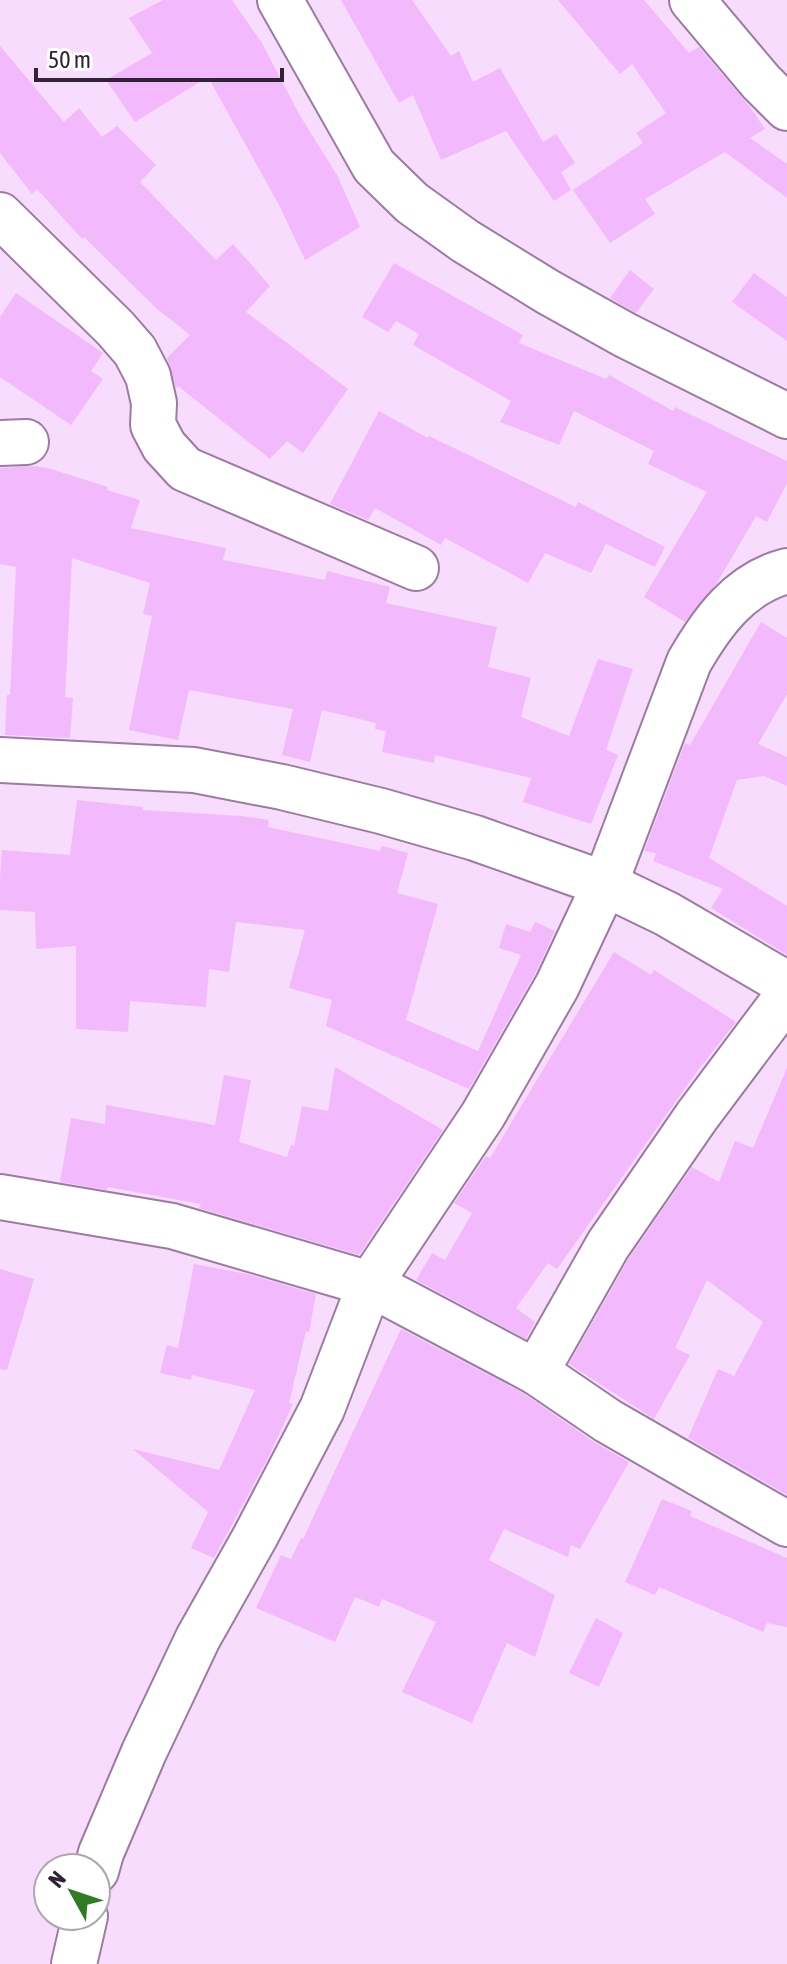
<svg xmlns="http://www.w3.org/2000/svg" width="787" height="1964" viewBox="0 0 787 1964" font-family="'Asap Condensed',sans-serif">
<rect width="100%" height="100%" fill="#f8dcfe"/>
<g fill="#f2b9fd">
<path d="M 163,0 L 232,0 L 262,43 L 299,114 L 337,175 L 360,227 L 305,260 L 279,205 L 208,77 L 135,122 L 106,80 L 152,53 L 129,18 Z"/>
<path d="M 341,0 L 412,0 L 451,56 L 459,51 L 473,82 L 500,68 L 543,142 L 556,134 L 575,163 L 561,172 L 571,190 L 554,201 L 506,131 L 441,160 L 413,95 L 399,103 Z"/>
<path d="M 558,0 L 644,0 L 689,53 L 699,47 L 750,107 L 765,129 L 750,138 L 787,164 L 787,198 L 725,152 L 645,199 L 655,214 L 610,243 L 573,190 L 643,143 L 636,133 L 666,113 L 632,64 L 620,74 Z"/>
<path d="M 0,46 L 64,122 L 79,108 L 102,137 L 117,126 L 156,165 L 140,182 L 216,260 L 233,244 L 270,286 L 246,312 L 348,389 L 303,453 L 287,441 L 270,459 L 178,386 L 176,388 L 167,358 L 190,335 L 156,308 L 84,237 L 82,239 L 37,189 L 32,194 L 0,153 Z"/>
<path d="M 394,263 L 523,335 L 519,343 L 606,379 L 609,375 L 673,411 L 675,407 L 787,461 L 787,483 L 767,522 L 756,516 L 717,583 L 685,622 L 644,597 L 707,492 L 648,464 L 654,451 L 574,411 L 559,445 L 500,422 L 511,401 L 413,345 L 419,334 L 396,321 L 388,332 L 362,317 Z"/>
<path d="M 630,270 L 654,289 L 636,313 L 610,298 Z"/>
<path d="M 754,273 L 787,297 L 787,341 L 732,302 Z"/>
<path d="M 16,293 L 103,353 L 91,371 L 103,379 L 71,425 L 0,377 L 0,317 Z"/>
<path d="M 379,411 L 428,438 L 429,436 L 576,507 L 578,502 L 665,547 L 655,567 L 606,544 L 591,573 L 545,553 L 528,583 L 445,538 L 441,545 L 375,508 L 368,520 L 330,504 Z"/>
<path d="M 32,466 L 48,468 L 108,487 L 107,490 L 140,500 L 131,528 L 226,548 L 223,560 L 325,580 L 327,571 L 390,587 L 386,603 L 497,627 L 488,667 L 531,678 L 521,717 L 569,736 L 598,659 L 633,669 L 606,750 L 618,755 L 591,824 L 523,802 L 531,778 L 435,755 L 434,763 L 382,752 L 386,731 L 375,729 L 376,723 L 322,710 L 310,762 L 282,755 L 293,709 L 189,690 L 178,740 L 129,730 L 152,616 L 143,614 L 150,583 L 72,558 L 65,697 L 73,698 L 70,738 L 5,735 L 7,695 L 10,695 L 16,567 L 0,564 L 0,468 Z"/>
<path d="M 761,622 L 787,638 L 787,694 L 758,744 L 787,757 L 787,786 L 764,776 L 737,780 L 709,858 L 787,906 L 787,955 L 711,908 L 723,889 L 653,861 L 656,853 L 644,851 L 685,743 L 690,745 Z"/>
<path d="M 77,800 L 143,807 L 143,810 L 242,816 L 269,820 L 268,827 L 380,851 L 382,846 L 408,853 L 397,893 L 438,904 L 406,1020 L 478,1051 L 521,955 L 499,948 L 506,924 L 530,932 L 535,922 L 555,931 L 535,974 L 469,1089 L 326,1026 L 332,1000 L 289,988 L 305,930 L 236,922 L 229,972 L 209,969 L 206,1007 L 130,1001 L 128,1032 L 76,1029 L 76,946 L 36,949 L 35,912 L 0,910 L 0,878 L 2,850 L 70,855 Z"/>
<path d="M 614,952 L 651,975 L 654,970 L 736,1022 L 698,1070 L 557,1269 L 548,1263 L 516,1308 L 535,1322 L 526,1339 L 416,1280 L 432,1253 L 445,1260 L 472,1213 L 454,1203 L 486,1156 L 490,1158 Z"/>
<path d="M 335,1067 L 443,1130 L 359,1255 L 199,1208 L 201,1204 L 108,1187 L 107,1190 L 60,1182 L 71,1118 L 105,1124 L 106,1105 L 215,1125 L 224,1075 L 251,1080 L 239,1142 L 287,1157 L 291,1145 L 294,1146 L 302,1106 L 328,1111 Z"/>
<path d="M 787,1068 L 787,1495 L 688,1438 L 718,1369 L 734,1376 L 763,1322 L 707,1280 L 675,1348 L 690,1355 L 654,1419 L 569,1364 L 629,1258 L 692,1167 L 719,1182 L 735,1141 L 753,1148 Z"/>
<path d="M 194,1264 L 247,1274 L 316,1294 L 309,1332 L 306,1331 L 289,1403 L 293,1404 L 268,1458 L 214,1558 L 191,1548 L 208,1512 L 133,1449 L 219,1470 L 255,1390 L 192,1375 L 191,1380 L 160,1373 L 167,1345 L 178,1348 Z"/>
<path d="M 0,1269 L 34,1279 L 7,1370 L 0,1369 Z"/>
<path d="M 401,1329 L 523,1393 L 594,1442 L 629,1462 L 580,1549 L 571,1545 L 568,1557 L 504,1529 L 489,1560 L 555,1595 L 535,1657 L 507,1643 L 472,1723 L 402,1692 L 436,1622 L 382,1599 L 379,1607 L 355,1597 L 335,1642 L 256,1608 L 281,1555 L 291,1559 L 301,1538 L 303,1539 Z"/>
<path d="M 662,1499 L 692,1511 L 690,1516 L 787,1558 L 787,1627 L 767,1623 L 763,1632 L 659,1587 L 655,1595 L 625,1582 Z"/>
<path d="M 596,1618 L 623,1633 L 599,1687 L 569,1673 Z"/>
</g>
<g fill="none" stroke-linecap="round" stroke-linejoin="round">
<defs>
<g id="minor">
<path d="M 280,0 L 374,166 L 412,203 L 465,241 L 548,292 L 625,335 L 787,416"/>
<path d="M 692,0 L 761,82 L 787,108"/>
<path d="M 0,215 L 115,328 L 135,351 L 148,376 L 154,403 L 153,425 L 164,446 L 185,469 L 416,568"/>
<path d="M 0,443 L 26,442"/>
<path d="M 0,760 L 194,770 L 282,787 L 381,811 L 475,838 L 605,884 L 667,914 L 787,984"/>
<path d="M 0,1197 L 172,1226 L 370,1284 L 536,1372 L 608,1421 L 787,1524"/>
<path d="M 536,1372 L 608,1245 L 697,1116 L 787,996"/>
<path d="M 96,1871 L 101,1853 L 144,1752 L 198,1638 L 255,1537 L 322,1409 L 370,1284 L 483,1115 L 557,986 L 605,884 L 689,662 C 712,622 740,583 787,571"/>
<path d="M 74,1964 L 85,1916"/>
</g>
</defs>
<use href="#minor" stroke="#9c7ba2" stroke-width="48"/>
<use href="#minor" stroke="#fff" stroke-width="44"/>
</g>
<g transform="translate(72 1892) rotate(310)"><circle r="38" fill="#ffffff" stroke="#aca7ad" stroke-width="2"/>
<path d="M0-6L14 30L0 20L-14 30Z" fill="#307b23"/>
<text y="-12" font-size="22" font-weight="bold" text-anchor="middle" fill="#302333">N</text>
</g>
<path d="M36 68v12h246v-12" fill="none" stroke="#302333" stroke-width="4"/>
<text x="48" y="68" font-size="24" fill="#302333" stroke="#ffffff" stroke-width="6" paint-order="stroke">50 m</text>
</svg>
